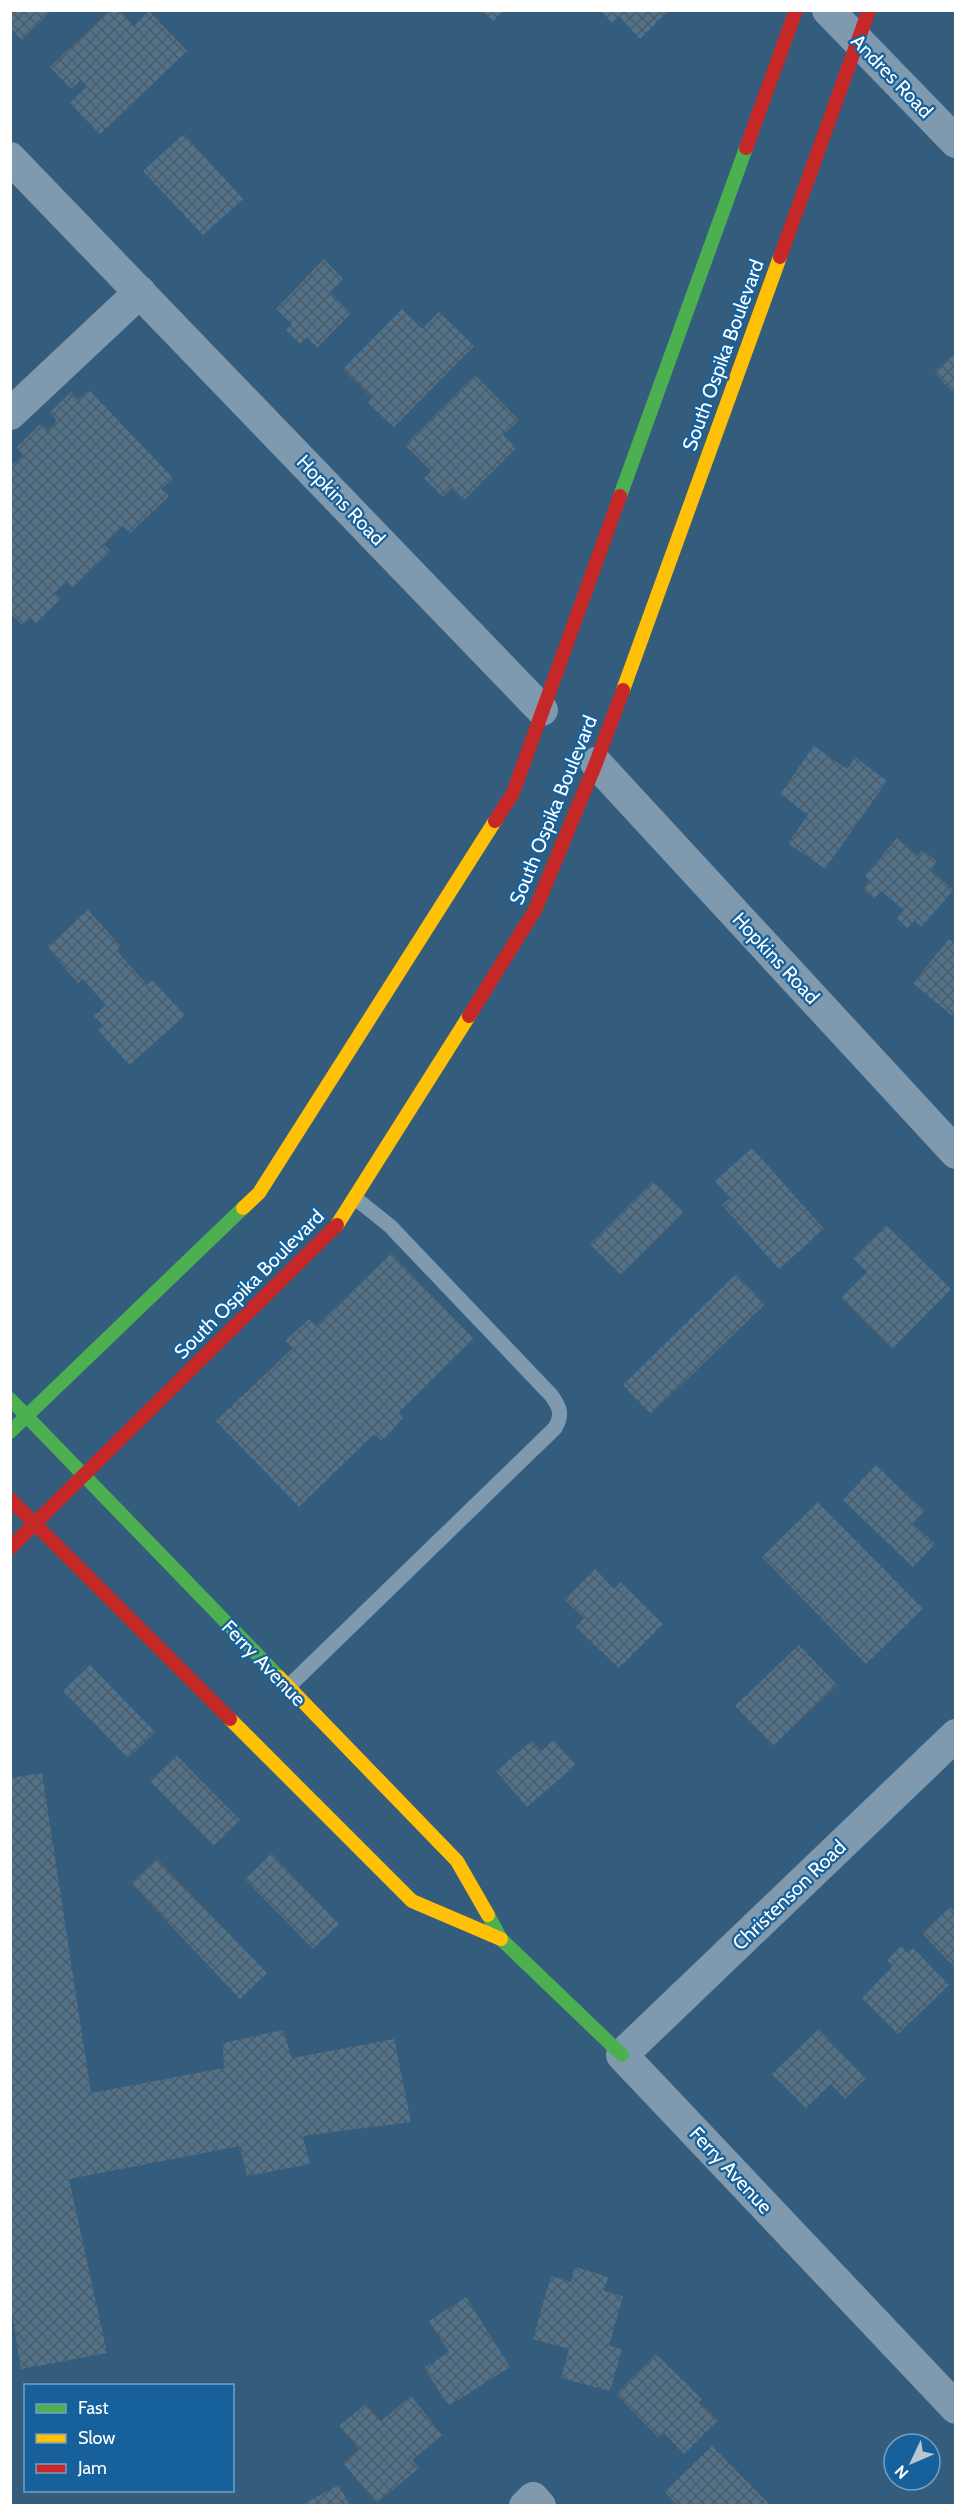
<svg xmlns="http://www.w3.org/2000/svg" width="966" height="2516" viewBox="0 0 966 2516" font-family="Cabin,sans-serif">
<defs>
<pattern id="building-cross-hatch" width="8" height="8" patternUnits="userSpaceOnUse" patternTransform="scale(1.5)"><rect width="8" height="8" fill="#51728b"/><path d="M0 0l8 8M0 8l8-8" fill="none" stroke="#4e5b65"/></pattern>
</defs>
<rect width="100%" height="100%" fill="#345d7d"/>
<g fill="url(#building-cross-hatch)">
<path d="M 10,10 L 52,10 L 22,40 L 10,28 Z"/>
<path d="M 110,10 L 120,10 L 134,26 L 149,11 L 187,51 L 100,134 L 70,103 L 87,86 L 81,80 L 71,89 L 50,67 Z"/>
<path d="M 482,10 L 504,10 L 493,21 Z"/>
<path d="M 600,10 L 669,10 L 640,39 L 619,16 L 612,23 Z"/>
<path d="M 184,134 L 243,199 L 203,235 L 143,171 Z"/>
<path d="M 324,259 L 343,279 L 330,292 L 351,313 L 317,348 L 307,337 L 300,344 L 286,330 L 292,324 L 276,309 Z"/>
<path d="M 402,309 L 422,329 L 439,312 L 474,346 L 394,427 L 368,403 L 372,398 L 343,369 Z"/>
<path d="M 956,352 L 956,395 L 934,372 Z"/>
<path d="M 475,375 L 519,420 L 503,435 L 516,448 L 463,501 L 451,488 L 443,497 L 424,478 L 431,471 L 405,445 Z"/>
<path d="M 89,390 L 173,478 L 161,489 L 169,496 L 130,533 L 123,526 L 104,545 L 111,551 L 73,588 L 67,581 L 55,593 L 61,599 L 35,624 L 30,618 L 22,625 L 10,613 L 10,461 L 14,464 L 23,455 L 16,448 L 41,423 L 48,430 L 57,421 L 50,412 L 71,392 L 78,400 Z"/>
<path d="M 814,746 L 847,769 L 855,757 L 887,781 L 825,869 L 788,843 L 808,815 L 780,794 Z"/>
<path d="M 897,838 L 918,856 L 923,850 L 937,862 L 931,870 L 953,890 L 922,927 L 914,921 L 908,929 L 897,918 L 904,910 L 881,891 L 874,899 L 863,889 L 870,880 L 865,876 Z"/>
<path d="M 88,910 L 121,947 L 117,951 L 147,985 L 153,980 L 185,1016 L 129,1065 L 98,1030 L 103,1025 L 94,1016 L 106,1005 L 83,979 L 78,983 L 47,947 Z"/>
<path d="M 949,939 L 956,945 L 956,1019 L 913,983 Z"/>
<path d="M 752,1148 L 824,1229 L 779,1269 L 722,1205 L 730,1198 L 715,1181 Z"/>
<path d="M 653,1181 L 684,1212 L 621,1275 L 590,1244 Z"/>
<path d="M 886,1225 L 951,1289 L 892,1349 L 841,1298 L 867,1272 L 853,1258 Z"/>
<path d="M 391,1253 L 474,1339 L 399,1413 L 403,1418 L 382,1441 L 374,1434 L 299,1507 L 216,1421 L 293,1348 L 285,1341 L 309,1319 L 316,1326 Z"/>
<path d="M 736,1274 L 765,1304 L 651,1414 L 623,1385 Z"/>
<path d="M 876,1465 L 925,1511 L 913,1524 L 935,1544 L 913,1567 L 843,1500 Z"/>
<path d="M 818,1502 L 923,1609 L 866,1664 L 762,1557 Z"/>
<path d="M 595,1569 L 614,1589 L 621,1582 L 663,1624 L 619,1668 L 576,1627 L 584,1618 L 565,1600 Z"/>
<path d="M 799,1645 L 837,1685 L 773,1746 L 735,1706 Z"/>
<path d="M 90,1665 L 155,1732 L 128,1758 L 63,1691 Z"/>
<path d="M 554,1740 L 576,1765 L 527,1807 L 496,1771 L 532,1741 L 541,1751 Z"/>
<path d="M 176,1755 L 240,1820 L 213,1846 L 150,1781 Z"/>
<path d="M 42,1773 L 91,2093 L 224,2068 L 223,2043 L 283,2030 L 292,2058 L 394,2039 L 411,2122 L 303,2136 L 310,2164 L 247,2176 L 240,2146 L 69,2179 L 107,2353 L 21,2369 L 10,2300 L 10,2087 L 13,2087 L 10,2075 L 10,1778 Z"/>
<path d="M 271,1853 L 339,1924 L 313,1949 L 245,1879 Z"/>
<path d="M 157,1859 L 267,1973 L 240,1999 L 131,1883 Z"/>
<path d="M 950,1907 L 956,1913 L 956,1969 L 922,1933 Z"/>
<path d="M 901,1946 L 908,1953 L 913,1948 L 949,1985 L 898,2034 L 862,1998 L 893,1966 L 887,1960 Z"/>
<path d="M 819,2029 L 866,2078 L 845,2099 L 831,2084 L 806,2108 L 772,2074 Z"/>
<path d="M 575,2267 L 608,2277 L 604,2291 L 623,2296 L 609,2346 L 622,2349 L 610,2391 L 561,2378 L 569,2349 L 533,2339 L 551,2276 L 571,2282 Z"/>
<path d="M 466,2297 L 510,2367 L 449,2406 L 424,2368 L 449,2352 L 429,2321 Z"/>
<path d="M 656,2354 L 702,2399 L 699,2402 L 718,2420 L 684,2454 L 664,2433 L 659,2438 L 616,2394 Z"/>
<path d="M 411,2396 L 442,2435 L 412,2460 L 419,2468 L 377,2503 L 343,2463 L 359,2449 L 339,2426 L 366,2404 L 381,2421 Z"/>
<path d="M 712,2446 L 771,2506 L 678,2506 L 665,2492 Z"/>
<path d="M 339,2485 L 350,2506 L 300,2506 Z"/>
</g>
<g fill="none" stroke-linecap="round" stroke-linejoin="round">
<path stroke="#7f99ae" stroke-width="15" d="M 288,1687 L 555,1428 C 563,1415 560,1407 551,1395 L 390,1226 L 355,1198"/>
<g stroke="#7f99ae" stroke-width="32">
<path d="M 828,10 L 956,142"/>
<path d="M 10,158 L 542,710"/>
<path d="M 10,414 L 140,292"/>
<path d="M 596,763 L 956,1153"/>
<path d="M 956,1735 L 622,2055 L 956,2408"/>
<path d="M 525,2506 L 533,2498 L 540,2506"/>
</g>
<g stroke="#4caf50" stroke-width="14">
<path d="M 620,496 L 746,148"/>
<path d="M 10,1399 L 279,1677"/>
<path d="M 10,1432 L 243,1208"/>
<path d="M 488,1915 L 501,1939 L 622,2055"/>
</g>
<g stroke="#ffc107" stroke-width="14">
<path d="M 623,690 L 780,257"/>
<path d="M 243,1208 L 259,1193 L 495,821"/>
<path d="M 337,1225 L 469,1016"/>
<path d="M 279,1677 L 457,1861 L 488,1915"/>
<path d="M 230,1719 L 412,1901 L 501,1939"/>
</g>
<g stroke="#c62828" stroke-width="14">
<path d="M 746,148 L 796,10"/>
<path d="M 780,257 L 869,10"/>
<path d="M 495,821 L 513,793 L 620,496"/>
<path d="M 469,1016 L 535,910 L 596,763 L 623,690"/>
<path d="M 10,1499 L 230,1719"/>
<path d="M 10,1548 L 337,1225"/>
</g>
</g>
<g text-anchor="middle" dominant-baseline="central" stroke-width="4.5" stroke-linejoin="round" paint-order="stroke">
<g font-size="20" fill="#fff" stroke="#16619b">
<text transform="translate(892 76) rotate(46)">Andres Road</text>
<text transform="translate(723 355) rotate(-70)">South Ospika Boulevard</text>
<text transform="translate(341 500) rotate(46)">Hopkins Road</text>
<text transform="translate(553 810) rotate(-68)">South Ospika Boulevard</text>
<text transform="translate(776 958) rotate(47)">Hopkins Road</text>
<text transform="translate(249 1284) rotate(-45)">South Ospika Boulevard</text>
<text transform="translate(264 1663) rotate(46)">Ferry Avenue</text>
<text transform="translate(789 1895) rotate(-44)">Christenson Road</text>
<text transform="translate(731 2170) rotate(47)">Ferry Avenue</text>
</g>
</g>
<rect width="966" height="2516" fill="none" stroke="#ffffff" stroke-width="24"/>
<rect x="24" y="2384" width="210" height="108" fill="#16619b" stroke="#73a0c3" stroke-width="1.5"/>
<rect x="36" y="2404" width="30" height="9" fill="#4caf50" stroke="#73a0c3" stroke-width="1.5"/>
<text x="78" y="2414" font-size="18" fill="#ffffff">Fast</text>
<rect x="36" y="2434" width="30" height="9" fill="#ffc107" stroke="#73a0c3" stroke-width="1.5"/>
<text x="78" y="2444" font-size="18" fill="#ffffff">Slow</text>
<rect x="36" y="2464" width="30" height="9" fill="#c62828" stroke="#73a0c3" stroke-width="1.5"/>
<text x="78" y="2474" font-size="18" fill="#ffffff">Jam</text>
<g transform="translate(912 2462) rotate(226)"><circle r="28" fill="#16619b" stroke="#73a0c3" stroke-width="1.5"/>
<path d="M0-4.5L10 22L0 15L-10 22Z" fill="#b8c6d2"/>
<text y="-9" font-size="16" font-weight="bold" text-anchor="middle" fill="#ffffff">N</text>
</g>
</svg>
